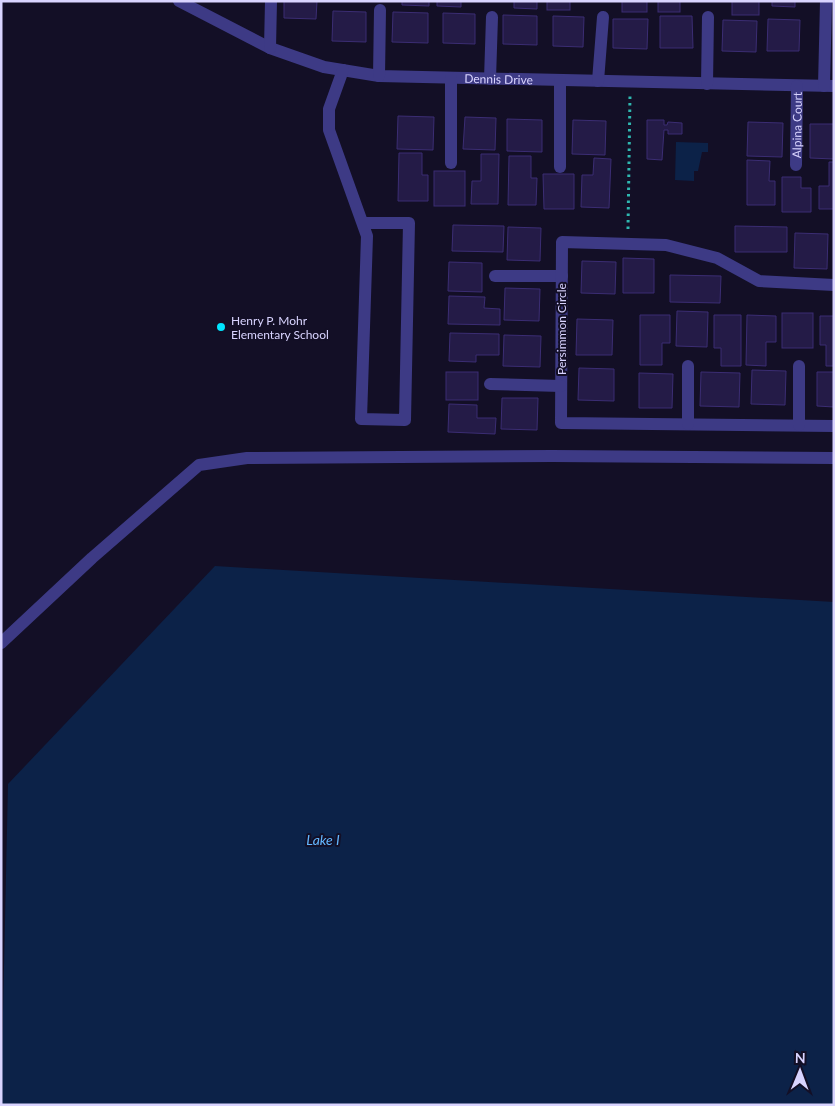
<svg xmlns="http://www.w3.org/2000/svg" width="835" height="1106" viewBox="0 0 835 1106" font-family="Lato,sans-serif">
<rect width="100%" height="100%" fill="#130f26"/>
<g fill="#0c2248">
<path d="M 676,142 L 708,143 L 708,152 L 702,152 L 698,171 L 694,171 L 694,181 L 675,180 Z"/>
<path d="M 215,566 L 834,602 L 834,1105 L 1,1105 L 8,784 Z"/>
</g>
<g fill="#241b47" stroke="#3b2d73">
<path d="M 284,1 L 317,1 L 316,19 L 284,18 Z"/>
<path d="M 402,1 L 429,1 L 429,6 L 402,5 Z"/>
<path d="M 437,1 L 461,1 L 461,7 L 437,6 Z"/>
<path d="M 514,1 L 537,1 L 537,9 L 514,8 Z"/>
<rect x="547" y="1" width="23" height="9"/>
<rect x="622" y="1" width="25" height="11"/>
<rect x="658" y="1" width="22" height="11"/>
<rect x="732" y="1" width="27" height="14"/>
<path d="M 772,1 L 795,1 L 795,7 L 772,6 Z"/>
<path d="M 333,11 L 366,12 L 366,42 L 332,41 Z"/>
<path d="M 393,12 L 428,13 L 428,43 L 392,42 Z"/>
<path d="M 443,13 L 475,14 L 475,44 L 443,43 Z"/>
<path d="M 503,15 L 537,16 L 537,45 L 503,44 Z"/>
<path d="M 553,16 L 584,17 L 583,47 L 553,46 Z"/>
<path d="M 660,16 L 692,16 L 693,48 L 660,48 Z"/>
<path d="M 613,19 L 648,19 L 647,49 L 613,48 Z"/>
<path d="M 768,19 L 800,20 L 799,51 L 767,51 Z"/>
<path d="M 723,20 L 757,21 L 756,52 L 722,51 Z"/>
<path d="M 398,116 L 434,117 L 433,150 L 397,149 Z"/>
<path d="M 465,117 L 496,118 L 495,150 L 463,149 Z"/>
<path d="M 507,119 L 542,120 L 542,152 L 507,151 Z"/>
<path d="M 573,120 L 606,121 L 605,155 L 572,154 Z"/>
<path d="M 647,120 L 664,120 L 664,125 L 667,125 L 668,122 L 682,123 L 682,134 L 668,134 L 668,130 L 664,130 L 662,160 L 647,159 Z"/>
<path d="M 748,122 L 783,123 L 782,157 L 747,156 Z"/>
<path d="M 810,124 L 834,124 L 834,159 L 810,158 Z"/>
<path d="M 399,153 L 422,153 L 422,175 L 428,175 L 428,201 L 398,201 Z"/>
<path d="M 481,154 L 499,154 L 498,204 L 471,204 L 472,181 L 481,181 Z"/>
<path d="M 509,156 L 531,156 L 531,178 L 537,178 L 536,205 L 508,205 Z"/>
<path d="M 594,158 L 611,159 L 609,208 L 581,207 L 582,175 L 593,175 Z"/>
<path d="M 747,160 L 770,161 L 769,181 L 775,181 L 775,205 L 747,205 Z"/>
<path d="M 829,162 L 834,162 L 834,209 L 819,209 L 819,186 L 829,186 Z"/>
<rect x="434" y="171" width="31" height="35"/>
<path d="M 543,174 L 574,174 L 574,209 L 544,209 Z"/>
<path d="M 782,177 L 801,177 L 801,188 L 811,188 L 811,212 L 782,212 Z"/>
<path d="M 453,225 L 504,226 L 503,252 L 452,251 Z"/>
<path d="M 735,226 L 787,227 L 787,252 L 735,252 Z"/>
<path d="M 508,227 L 541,228 L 540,261 L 507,260 Z"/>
<path d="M 795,233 L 828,234 L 827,269 L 794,268 Z"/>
<path d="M 623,258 L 654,259 L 654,293 L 623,293 Z"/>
<path d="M 582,261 L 616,262 L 615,294 L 581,293 Z"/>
<path d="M 449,262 L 482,263 L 482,292 L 448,291 Z"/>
<path d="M 670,275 L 721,276 L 720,303 L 670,302 Z"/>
<path d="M 505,288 L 540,289 L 539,321 L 504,320 Z"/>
<path d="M 449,296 L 485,297 L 484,308 L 500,309 L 500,325 L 448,324 Z"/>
<path d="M 677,311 L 708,312 L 707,347 L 676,346 Z"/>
<rect x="782" y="313" width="31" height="35"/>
<path d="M 640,315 L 670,315 L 670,343 L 662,343 L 662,365 L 640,365 Z"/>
<path d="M 714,315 L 741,315 L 741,366 L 721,366 L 721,348 L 714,348 Z"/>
<path d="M 747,315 L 776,316 L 776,342 L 766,342 L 766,366 L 746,365 Z"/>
<path d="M 820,316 L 834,316 L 834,366 L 826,366 L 826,345 L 820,345 Z"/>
<path d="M 577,319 L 613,320 L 612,355 L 576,355 Z"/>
<path d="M 450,333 L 499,334 L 499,355 L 476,355 L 476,362 L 449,361 Z"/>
<path d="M 504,335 L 541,336 L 540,367 L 503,366 Z"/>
<path d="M 579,368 L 614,369 L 614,401 L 578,400 Z"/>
<path d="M 752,370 L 786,371 L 785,405 L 751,404 Z"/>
<rect x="446" y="372" width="32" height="28"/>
<path d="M 701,372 L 740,373 L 739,407 L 700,406 Z"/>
<path d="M 817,372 L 834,372 L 834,407 L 817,406 Z"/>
<path d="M 639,373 L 673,374 L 672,408 L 639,408 Z"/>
<path d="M 502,398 L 538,398 L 537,430 L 501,429 Z"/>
<path d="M 449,404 L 477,405 L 477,418 L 496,418 L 495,434 L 448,432 Z"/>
</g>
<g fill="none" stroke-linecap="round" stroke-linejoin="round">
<path stroke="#2fb8b0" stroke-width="3" stroke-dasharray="2.5 4" stroke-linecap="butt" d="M 628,229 L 630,95"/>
<g stroke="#3d3a85" stroke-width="12">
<path id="s1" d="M 179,1 L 270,48 L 324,67 L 379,76 L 834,86"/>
<path d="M 270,48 L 271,1"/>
<path d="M 343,70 L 329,109 L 329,130 L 367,236 L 361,419 L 405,420 L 409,223 L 363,223"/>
<path d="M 379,76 L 380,10"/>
<path d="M 490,79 L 492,17"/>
<path d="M 598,81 L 603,17"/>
<path d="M 707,84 L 708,17"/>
<path d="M 824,86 L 826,1"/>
<path d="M 451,163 L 451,78"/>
<path id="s2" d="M 796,165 L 797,86"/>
<path d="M 560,167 L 560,81"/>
<path d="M 495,276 L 562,276"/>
<path d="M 834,285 L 759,281 L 717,258 L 666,245 L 562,242 L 561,423 L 834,426"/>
<path d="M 799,366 L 799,425"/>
<path d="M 490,384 L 561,386"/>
<path d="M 688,424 L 688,366"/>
<path d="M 1,643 L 92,558 L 199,465 L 247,458 L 552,456 L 834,458"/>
</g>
</g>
<circle fill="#00e5ff" stroke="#130f26" stroke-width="2" cx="221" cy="327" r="5"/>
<g text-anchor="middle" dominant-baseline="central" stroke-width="4" stroke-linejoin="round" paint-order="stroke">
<g font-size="12" fill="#d9d4ff" stroke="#130f26">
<text stroke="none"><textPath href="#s1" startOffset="335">Dennis Drive</textPath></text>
<text stroke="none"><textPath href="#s2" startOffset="40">Alpina Court</textPath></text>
<text transform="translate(561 329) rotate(-90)">Persimmon Circle</text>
</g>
<g font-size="12" fill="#d9d4ff" stroke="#130f26" text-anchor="start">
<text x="231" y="320">Henry P. Mohr<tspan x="231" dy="14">Elementary School</tspan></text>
</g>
<g font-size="14" font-style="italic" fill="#62b6ff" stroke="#130f26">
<text x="323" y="839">Lake I</text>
</g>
</g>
<rect width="835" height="1106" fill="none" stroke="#d9d4ff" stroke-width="5"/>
<g transform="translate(800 1071) rotate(1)" stroke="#130f26" stroke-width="4" paint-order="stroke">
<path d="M0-4L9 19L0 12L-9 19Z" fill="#d9d4ff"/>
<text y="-8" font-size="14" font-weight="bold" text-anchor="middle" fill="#d9d4ff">N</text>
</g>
</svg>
